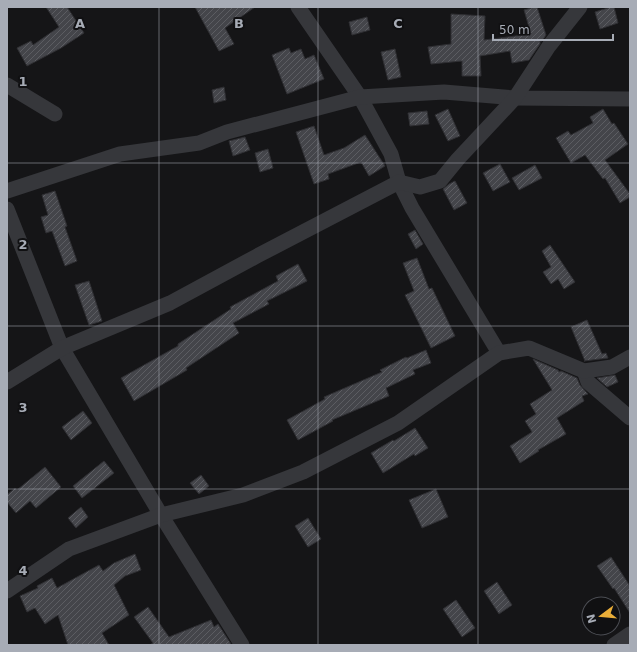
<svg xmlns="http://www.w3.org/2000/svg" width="637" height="652" viewBox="0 0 637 652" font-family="'DejaVu Sans',sans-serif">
<defs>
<pattern id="building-hatch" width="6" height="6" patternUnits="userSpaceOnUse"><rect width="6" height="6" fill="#44454a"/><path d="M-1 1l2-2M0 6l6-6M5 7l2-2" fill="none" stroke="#5c5d62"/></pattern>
</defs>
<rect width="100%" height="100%" fill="#151517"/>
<g fill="url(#building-hatch)" stroke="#2f2f33">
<path d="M 46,7 L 67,7 L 84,33 L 61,48 L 27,66 L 17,48 L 31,41 L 33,45 L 59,27 Z"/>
<path d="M 195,7 L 255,7 L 225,28 L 234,44 L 219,51 Z"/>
<path d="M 535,7 L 537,7 L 546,35 L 542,41 L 540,41 L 540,44 L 529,60 L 512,63 L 510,51 L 480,56 L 481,76 L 462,76 L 462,61 L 431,64 L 428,47 L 451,44 L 451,14 L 485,16 L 484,40 L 531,34 L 524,10 Z"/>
<path d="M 611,7 L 614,7 L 618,23 L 600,29 L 595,12 Z"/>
<path d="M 367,17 L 370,30 L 352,35 L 349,22 Z"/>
<path d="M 289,48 L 291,53 L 301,49 L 305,59 L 314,55 L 324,79 L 287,94 L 272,55 Z"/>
<path d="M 395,49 L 401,77 L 388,80 L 381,52 Z"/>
<path d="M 224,87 L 226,100 L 214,103 L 212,90 Z"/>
<path d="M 448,109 L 460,136 L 448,141 L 435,115 Z"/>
<path d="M 603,109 L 612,124 L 614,123 L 628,144 L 605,160 L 630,194 L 630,197 L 620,203 L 605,178 L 603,179 L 585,155 L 571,163 L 556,138 L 568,131 L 571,135 L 593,123 L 590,117 Z"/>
<path d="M 427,111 L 429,124 L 410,126 L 408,113 Z"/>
<path d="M 314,126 L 324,155 L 344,148 L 365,135 L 385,166 L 369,176 L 361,162 L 328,174 L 329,179 L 314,184 L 296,132 Z"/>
<path d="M 245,137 L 250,150 L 233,156 L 229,141 Z"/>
<path d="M 268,149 L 273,168 L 260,172 L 255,153 Z"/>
<path d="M 500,164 L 510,182 L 493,191 L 483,173 Z"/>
<path d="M 535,165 L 542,178 L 519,190 L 512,178 Z"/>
<path d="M 455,181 L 467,203 L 454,210 L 443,189 L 449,184 Z"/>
<path d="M 55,191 L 67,226 L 65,227 L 77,261 L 65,266 L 52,231 L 46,233 L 41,217 L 48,215 L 42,195 Z"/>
<path d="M 415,230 L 423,244 L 416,249 L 408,234 Z"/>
<path d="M 550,245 L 575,282 L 564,289 L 558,279 L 551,284 L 543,272 L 551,267 L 542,251 Z"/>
<path d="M 417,258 L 429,289 L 432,288 L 455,336 L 431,348 L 405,295 L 414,291 L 403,263 Z"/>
<path d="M 298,264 L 307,281 L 267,301 L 269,304 L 233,323 L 239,333 L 186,368 L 187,370 L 134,401 L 121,378 L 178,346 L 178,344 L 231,309 L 230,307 L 278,281 L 276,276 Z"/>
<path d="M 89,281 L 102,321 L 89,325 L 75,285 Z"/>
<path d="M 587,320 L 602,354 L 606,353 L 608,358 L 584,361 L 585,361 L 571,327 Z"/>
<path d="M 426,350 L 431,363 L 413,370 L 415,374 L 386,388 L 389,396 L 332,420 L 333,421 L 298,440 L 287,420 L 325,399 L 324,397 L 382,372 L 380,370 L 406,357 L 407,358 Z"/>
<path d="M 533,359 L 558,370 L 559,372 L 561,371 L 577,378 L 580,385 L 588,394 L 582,396 L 584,401 L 557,418 L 566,434 L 538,450 L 539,451 L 520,463 L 510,446 L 532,432 L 525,421 L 536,414 L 530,404 L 552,390 Z"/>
<path d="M 615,375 L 618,382 L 607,387 L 597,378 Z"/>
<path d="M 83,411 L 92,423 L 71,440 L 62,427 Z"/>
<path d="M 415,428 L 428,448 L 415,456 L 414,454 L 383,473 L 371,453 L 393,440 L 394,441 Z"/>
<path d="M 104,461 L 114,473 L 82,498 L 73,486 Z"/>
<path d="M 45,467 L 61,487 L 36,508 L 30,501 L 16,513 L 7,502 L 7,495 L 15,488 L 17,490 Z"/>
<path d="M 201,475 L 209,486 L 199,494 L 190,483 Z"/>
<path d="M 436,489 L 448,517 L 422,528 L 409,500 Z"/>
<path d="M 81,507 L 88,517 L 76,528 L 68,518 Z"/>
<path d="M 308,518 L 321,539 L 308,547 L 295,526 Z"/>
<path d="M 135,554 L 141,570 L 125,576 L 114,585 L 129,615 L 102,633 L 109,645 L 68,645 L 58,615 L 45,624 L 35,608 L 27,612 L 20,596 L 38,588 L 37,586 L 52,578 L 57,588 L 99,565 L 103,571 L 114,563 Z"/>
<path d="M 611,557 L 630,586 L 630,613 L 614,588 L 613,589 L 597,566 Z"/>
<path d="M 497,582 L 512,605 L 499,614 L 484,591 Z"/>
<path d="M 456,600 L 475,628 L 462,637 L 443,609 Z"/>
<path d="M 148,607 L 169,637 L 211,620 L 214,627 L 218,624 L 231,644 L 229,645 L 150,645 L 153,643 L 134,617 Z"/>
</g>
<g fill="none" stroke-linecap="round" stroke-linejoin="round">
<g stroke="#36373b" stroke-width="15">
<path d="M 298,7 L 360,97 L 391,154 L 399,182 L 412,208 L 499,353"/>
<path d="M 7,85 L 55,114"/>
<path d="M 7,191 L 120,154 L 199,143 L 227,132 L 360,97 L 444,92 L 515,98 L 630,99"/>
<path d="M 7,209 L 62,348 L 161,515 L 242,645"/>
<path d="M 584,371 L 588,382 L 630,418"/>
<path d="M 7,382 L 62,348 L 170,303 L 257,256 L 399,182 L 420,187 L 440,181 L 458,159 L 515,98 L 549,46 L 580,7"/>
<path d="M 7,591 L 69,549 L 161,515 L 243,495 L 303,472 L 398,423 L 499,353 L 529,348 L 584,371 L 612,367 L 630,357"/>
<path d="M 614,645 L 630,634"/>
</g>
</g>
<path fill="none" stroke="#a7acb6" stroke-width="1" stroke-opacity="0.55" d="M 159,7 L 159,645M 318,7 L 318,645M 478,7 L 478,645M 7,163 L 630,163M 7,326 L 630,326M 7,489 L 630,489"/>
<g font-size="13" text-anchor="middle" font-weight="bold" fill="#a7acb6" stroke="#101012" stroke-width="4" stroke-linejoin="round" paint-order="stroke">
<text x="80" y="28">A</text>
<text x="239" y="28">B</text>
<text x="398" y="28">C</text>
<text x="23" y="86">1</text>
<text x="23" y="249">2</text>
<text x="23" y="412">3</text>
<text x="23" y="575">4</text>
</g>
<rect width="637" height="652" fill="none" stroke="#a7acb6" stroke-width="16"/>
<g transform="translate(601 616) rotate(254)"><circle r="19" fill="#101012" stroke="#4c4e54"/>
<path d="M0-3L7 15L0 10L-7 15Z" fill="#eaae39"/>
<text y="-6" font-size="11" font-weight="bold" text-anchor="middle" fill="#a7acb6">N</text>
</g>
<path d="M493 34v6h120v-6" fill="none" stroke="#a7acb6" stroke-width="2"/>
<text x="499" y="34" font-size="12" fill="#a7acb6" stroke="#101012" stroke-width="3" paint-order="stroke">50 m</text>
</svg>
